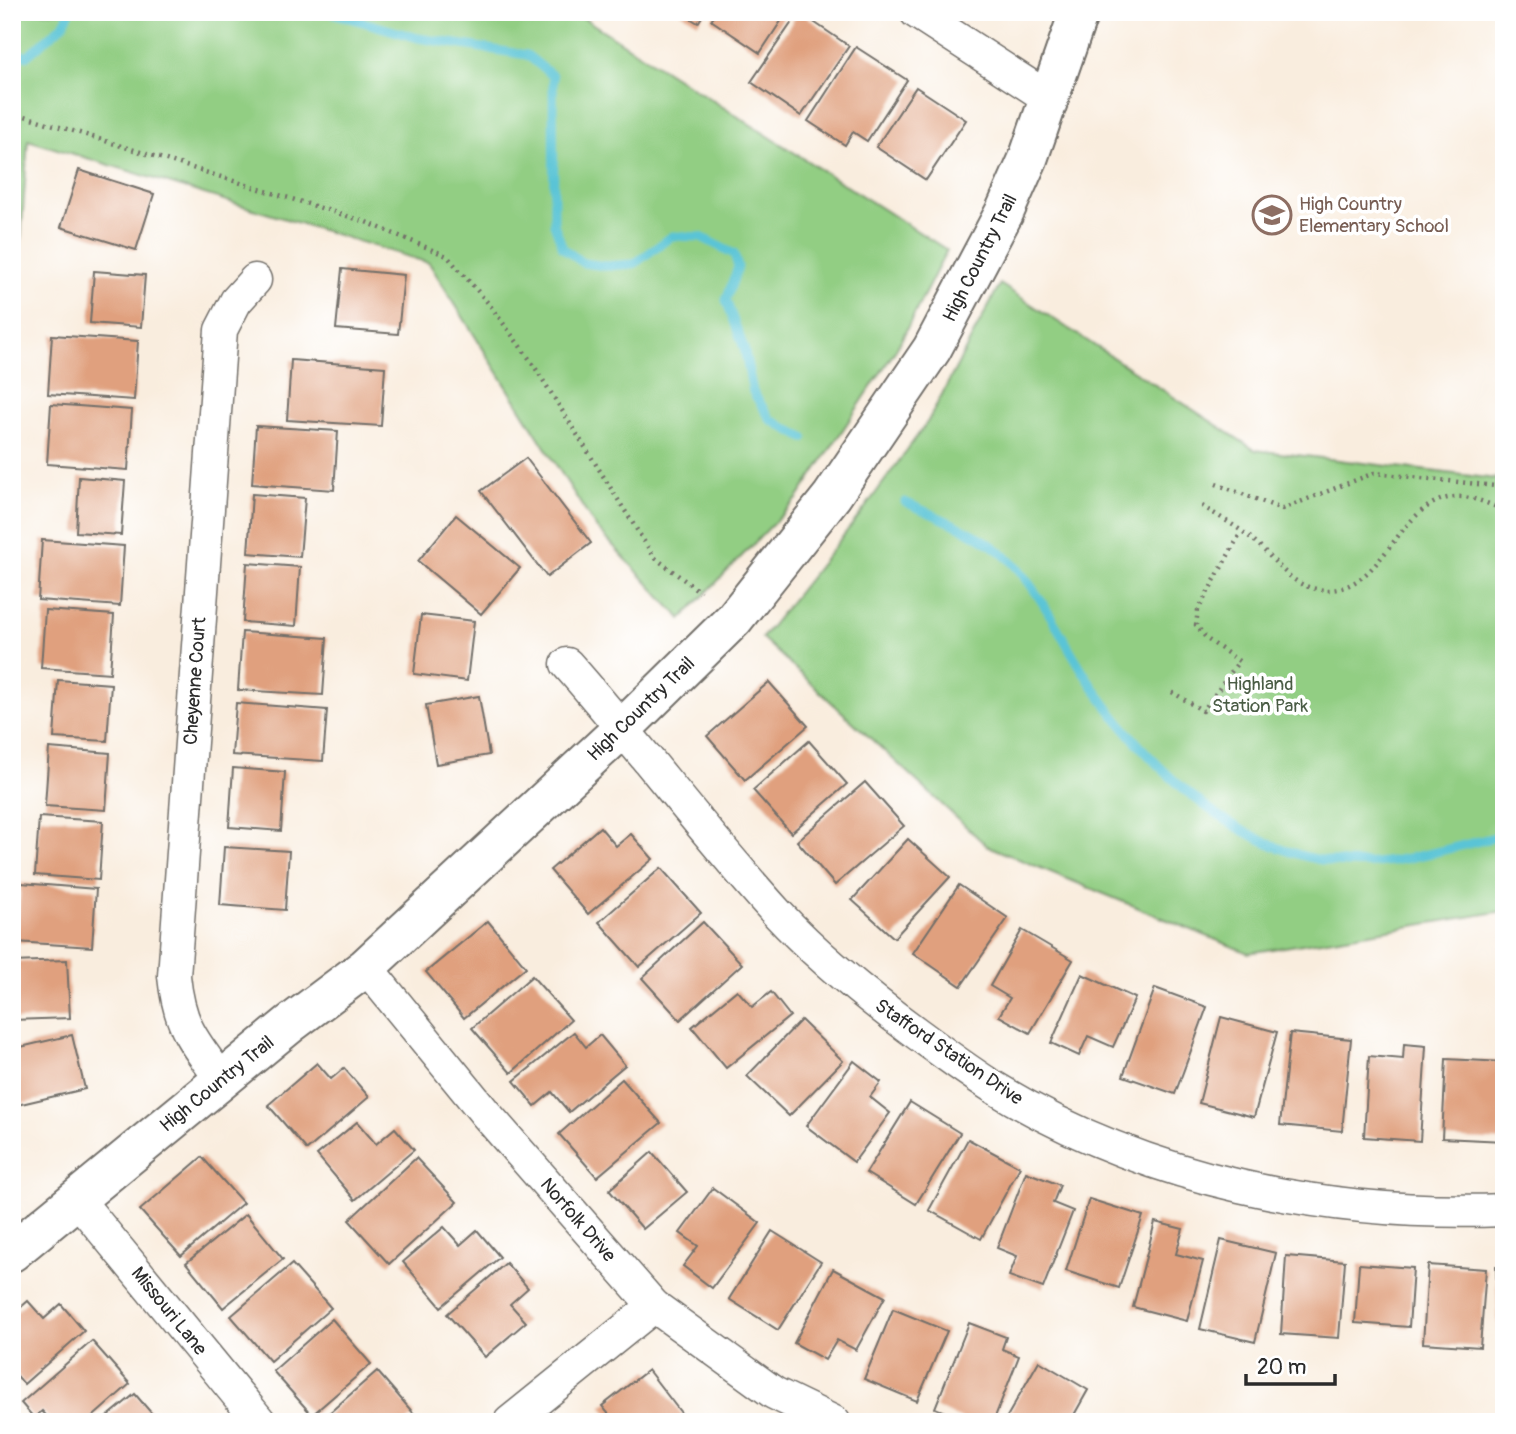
<svg xmlns="http://www.w3.org/2000/svg" width="1516" height="1434" viewBox="0 0 1516 1434" font-family="Pangolin,sans-serif">
<rect width="100%" height="100%" fill="#fff"/>
<filter id="ink" filterUnits="userSpaceOnUse"><feTurbulence type="fractalNoise" baseFrequency=".0143" numOctaves="2"/><feDisplacementMap in="SourceGraphic" scale="14" xChannelSelector="R" yChannelSelector="G"/><feConvolveMatrix kernelMatrix="1 2 1 2 8 2 1 2 1" color-interpolation-filters="sRGB"/></filter>
<filter id="wash" filterUnits="userSpaceOnUse"><feTurbulence type="fractalNoise" baseFrequency=".00686" numOctaves="4" result="noise"/><feDisplacementMap in="SourceGraphic" scale="28" xChannelSelector="R" yChannelSelector="G"/><feGaussianBlur stdDeviation="1.57" result="paint"/><feColorMatrix in="noise" values="0 0 0 0 0 0 0 0 0 0 0 0 0 0 0 0 0 1.4 0 .05"/><feComposite in="paint" operator="in"/></filter>
<g filter="url(#wash)">
<rect width="100%" height="100%" fill="#f9edde"/>
<g fill="#92ce83" stroke="#5e7c57" stroke-width="2">
<path d="M 12,12 L 574,12 L 947,250 L 897,348 L 797,499 L 681,619 L 594,525 L 429,263 L 28,140 L 12,365 Z"/>
<path d="M 1000,284 L 1255,450 L 1504,480 L 1504,911 L 1248,953 L 987,846 L 762,638 L 862,512 L 928,421 Z"/>
</g>
<g fill="none" stroke-linecap="round" stroke-linejoin="round">
<g stroke="#5ac4d6" stroke-width="9">
<path d="M 329,12 L 418,38 L 527,55 L 553,76 L 554,224 L 563,248 L 583,263 L 606,266 L 634,264 L 672,236 L 701,237 L 734,254 L 738,267 L 726,300 L 744,348 L 753,392 L 771,420 L 804,438"/>
<path d="M 12,52 L 27,56 L 63,25 L 70,12"/>
<path d="M 905,502 C 943,520 991,536 1018,569 C 1050,607 1069,654 1098,694 C 1162,783 1266,877 1385,862 C 1425,857 1465,844 1504,835"/>
</g>
</g>
<g id="blocks">
<g fill="#e0a07e">
<path d="M 680,12 L 705,12 L 698,23 Z"/>
<path d="M 716,12 L 787,12 L 760,53 L 711,20 Z"/>
<path d="M 799,12 L 849,46 L 801,116 L 751,82 Z"/>
<path d="M 856,47 L 907,80 L 867,141 L 853,132 L 845,145 L 808,121 Z"/>
<path d="M 916,87 L 966,120 L 926,180 L 876,147 Z"/>
<path d="M 79,170 L 154,194 L 136,250 L 61,227 Z"/>
<path d="M 342,269 L 404,275 L 398,334 L 336,329 Z"/>
<path d="M 94,271 L 145,275 L 141,327 L 90,323 Z"/>
<path d="M 52,335 L 138,341 L 134,400 L 48,394 Z"/>
<path d="M 291,360 L 385,367 L 381,426 L 287,420 Z"/>
<path d="M 51,404 L 132,410 L 128,470 L 47,464 Z"/>
<path d="M 256,426 L 338,431 L 334,490 L 252,484 Z"/>
<path d="M 526,458 L 591,543 L 547,577 L 481,491 Z"/>
<path d="M 79,477 L 125,481 L 121,535 L 76,532 Z"/>
<path d="M 252,494 L 305,498 L 300,557 L 248,553 Z"/>
<path d="M 456,515 L 520,568 L 481,614 L 418,561 Z"/>
<path d="M 42,540 L 124,546 L 120,606 L 38,600 Z"/>
<path d="M 247,563 L 300,567 L 296,626 L 243,622 Z"/>
<path d="M 45,610 L 114,615 L 110,673 L 41,668 Z"/>
<path d="M 421,615 L 474,621 L 467,681 L 414,674 Z"/>
<path d="M 242,632 L 327,638 L 323,695 L 238,690 Z"/>
<path d="M 58,680 L 111,684 L 107,741 L 54,738 Z"/>
<path d="M 769,682 L 808,726 L 745,780 L 707,736 Z"/>
<path d="M 479,696 L 489,755 L 436,764 L 426,705 Z"/>
<path d="M 236,703 L 327,710 L 323,761 L 232,755 Z"/>
<path d="M 809,741 L 847,784 L 791,833 L 753,790 Z"/>
<path d="M 49,748 L 110,753 L 106,810 L 45,806 Z"/>
<path d="M 233,768 L 285,772 L 281,831 L 229,827 Z"/>
<path d="M 865,782 L 904,826 L 835,885 L 797,841 Z"/>
<path d="M 39,817 L 103,821 L 99,880 L 35,875 Z"/>
<path d="M 600,827 L 616,846 L 631,834 L 653,859 L 588,914 L 550,870 Z"/>
<path d="M 908,839 L 950,877 L 894,938 L 852,900 Z"/>
<path d="M 224,847 L 289,851 L 285,910 L 220,905 Z"/>
<path d="M 661,868 L 701,913 L 639,967 L 599,922 Z"/>
<path d="M 21,883 L 96,889 L 92,947 L 16,942 Z"/>
<path d="M 959,885 L 1008,918 L 961,986 L 913,953 Z"/>
<path d="M 488,921 L 526,967 L 464,1018 L 426,972 Z"/>
<path d="M 703,922 L 742,964 L 680,1020 L 642,978 Z"/>
<path d="M 1022,930 L 1073,960 L 1030,1033 L 999,1016 L 1010,998 L 990,986 Z"/>
<path d="M 67,960 L 70,1018 L 12,1020 L 12,962 Z"/>
<path d="M 1082,974 L 1135,998 L 1113,1047 L 1088,1036 L 1079,1056 L 1051,1043 Z"/>
<path d="M 532,976 L 571,1020 L 511,1073 L 472,1028 Z"/>
<path d="M 1155,988 L 1207,1007 L 1175,1094 L 1123,1076 Z"/>
<path d="M 737,990 L 752,1007 L 771,992 L 790,1016 L 726,1068 L 692,1027 Z"/>
<path d="M 1221,1017 L 1277,1032 L 1254,1117 L 1199,1103 Z"/>
<path d="M 801,1020 L 843,1061 L 789,1116 L 747,1076 Z"/>
<path d="M 574,1032 L 586,1047 L 600,1035 L 625,1065 L 569,1112 L 552,1092 L 535,1106 L 514,1081 Z"/>
<path d="M 1290,1033 L 1351,1039 L 1342,1131 L 1280,1125 Z"/>
<path d="M 72,1035 L 85,1089 L 17,1105 L 12,1086 L 12,1049 Z"/>
<path d="M 1404,1044 L 1426,1046 L 1420,1141 L 1364,1137 L 1369,1056 L 1403,1059 Z"/>
<path d="M 1446,1059 L 1504,1062 L 1504,1141 L 1442,1138 Z"/>
<path d="M 854,1061 L 881,1082 L 870,1097 L 890,1113 L 854,1162 L 806,1126 Z"/>
<path d="M 317,1063 L 331,1079 L 344,1068 L 369,1097 L 307,1150 L 268,1105 Z"/>
<path d="M 622,1079 L 661,1123 L 597,1177 L 559,1134 Z"/>
<path d="M 910,1102 L 960,1133 L 916,1204 L 866,1173 Z"/>
<path d="M 357,1122 L 376,1144 L 395,1128 L 414,1150 L 355,1200 L 317,1155 Z"/>
<path d="M 968,1139 L 1020,1167 L 981,1239 L 929,1210 Z"/>
<path d="M 652,1152 L 687,1192 L 643,1229 L 609,1190 Z"/>
<path d="M 202,1157 L 243,1203 L 181,1256 L 140,1210 Z"/>
<path d="M 416,1158 L 457,1202 L 389,1264 L 349,1220 Z"/>
<path d="M 1026,1172 L 1060,1185 L 1053,1203 L 1073,1211 L 1043,1288 L 1009,1276 L 1017,1256 L 997,1248 Z"/>
<path d="M 713,1188 L 760,1223 L 712,1288 L 683,1266 L 698,1246 L 680,1233 Z"/>
<path d="M 1089,1199 L 1143,1216 L 1119,1288 L 1066,1271 Z"/>
<path d="M 246,1214 L 283,1259 L 223,1308 L 186,1263 Z"/>
<path d="M 1155,1222 L 1183,1229 L 1176,1254 L 1203,1261 L 1187,1321 L 1133,1307 Z"/>
<path d="M 444,1227 L 460,1245 L 477,1230 L 500,1257 L 441,1307 L 403,1262 Z"/>
<path d="M 772,1231 L 821,1262 L 778,1330 L 729,1299 Z"/>
<path d="M 1221,1240 L 1276,1253 L 1255,1342 L 1200,1329 Z"/>
<path d="M 1286,1256 L 1345,1261 L 1339,1338 L 1281,1334 Z"/>
<path d="M 506,1263 L 528,1288 L 510,1304 L 526,1322 L 485,1357 L 447,1314 Z"/>
<path d="M 292,1264 L 331,1308 L 270,1361 L 231,1316 Z"/>
<path d="M 1359,1264 L 1413,1268 L 1409,1327 L 1355,1323 Z"/>
<path d="M 1428,1265 L 1486,1269 L 1480,1347 L 1423,1343 Z"/>
<path d="M 1504,1266 L 1504,1354 L 1499,1354 L 1496,1267 Z"/>
<path d="M 833,1269 L 885,1297 L 856,1350 L 837,1340 L 825,1360 L 794,1343 Z"/>
<path d="M 28,1301 L 44,1319 L 61,1304 L 84,1331 L 24,1384 L 12,1370 L 12,1315 Z"/>
<path d="M 893,1309 L 947,1331 L 917,1401 L 864,1379 Z"/>
<path d="M 332,1319 L 371,1364 L 312,1415 L 273,1371 Z"/>
<path d="M 969,1323 L 1006,1337 L 1002,1349 L 1019,1356 L 993,1422 L 969,1422 L 935,1408 Z"/>
<path d="M 92,1341 L 130,1384 L 87,1422 L 52,1422 L 42,1411 L 34,1418 L 21,1403 Z"/>
<path d="M 1039,1361 L 1088,1390 L 1070,1422 L 1004,1422 Z"/>
<path d="M 648,1370 L 688,1422 L 615,1422 L 602,1406 Z"/>
<path d="M 377,1371 L 415,1415 L 407,1422 L 319,1422 Z"/>
<path d="M 135,1394 L 159,1422 L 101,1422 Z"/>
</g>
</g>
</g>
<g filter="url(#ink)">
<use href="#blocks" fill-opacity="0" stroke="#736f6a" stroke-width="2"/>
<g fill="none" stroke-linecap="round" stroke-linejoin="round">
<defs>
<g id="street">
<path d="M 916,12 L 1050,99"/>
<path d="M 567,664 C 639,745 704,833 777,913 C 819,958 866,996 915,1032 C 941,1051 967,1071 995,1088 C 1146,1180 1328,1217 1504,1210"/>
<path d="M 366,967 L 486,1114 L 654,1306 L 774,1393 L 834,1422"/>
<path d="M 222,1080 C 193,1041 179,1026 174,976 L 221,330 L 236,301 L 255,280"/>
<path d="M 77,1199 L 260,1422"/>
<path d="M 510,1422 L 654,1306"/>
</g>
<path id="secondary" d="M 12,1252 L 290,1024 L 366,967 L 624,727 L 734,619 L 832,496 L 932,349 L 1004,213 L 1028,159 L 1079,12"/>
</defs>
<use href="#street" stroke="#736f6a" stroke-width="35"/>
<use href="#secondary" stroke="#736f6a" stroke-width="42"/>
<g stroke="#736f6a" stroke-width="4.5" stroke-dasharray="2 5" stroke-linecap="butt">
<path d="M 12,112 L 366,222 L 447,256 L 489,304 L 531,361 L 654,557 L 700,592"/>
<path d="M 1216,484 L 1282,509 L 1374,473 L 1504,487"/>
<path d="M 1202,506 C 1218,516 1236,526 1251,538 C 1271,554 1287,582 1312,588 C 1386,606 1394,492 1463,497 C 1477,498 1491,505 1504,510"/>
<path d="M 1172,692 L 1203,711 L 1239,661 L 1207,639 L 1196,625 L 1198,610 L 1241,532"/>
</g>
<use href="#street" stroke="#fff" stroke-width="32"/>
<use href="#secondary" stroke="#fff" stroke-width="38"/>
</g>
</g>
<defs>
<symbol id="school-ring" viewBox="-11 -11 22 22"><circle r="9.5" fill="#fff" stroke="#8d6e63" stroke-width="1.5"/><path d="M0-5L7-2L0 1L-7-2ZM-4 1L0 2.5L4 1V4Q0 6-4 4Z" fill="#8d6e63"/></symbol>
</defs>
<g fill-rule="evenodd">
<use href="#school-ring" x="1250" y="193" width="44" height="44"/>
</g>
<g text-anchor="middle" dominant-baseline="central" stroke-width="7" stroke-linejoin="round" paint-order="stroke">
<g font-size="19" fill="#785e54" stroke="#fff" text-anchor="start">
<text x="1299" y="204">High Country<tspan x="1299" dy="22">Elementary School</tspan></text>
</g>
<g font-size="19" fill="#2b2b2b" stroke="#fff">
<text transform="translate(980 258) rotate(-63)">High Country Trail</text>
<text transform="translate(195 681) rotate(-86)">Cheyenne Court</text>
<text transform="translate(641 709) rotate(-44)">High Country Trail</text>
<text transform="translate(949 1052) rotate(34)">Stafford Station Drive</text>
<text transform="translate(217 1084) rotate(-39)">High Country Trail</text>
<text transform="translate(578 1220) rotate(49)">Norfolk Drive</text>
<text transform="translate(169 1311) rotate(51)">Missouri Lane</text>
</g>
<g font-size="19" fill="#4a5c45" stroke="#fff">
<text x="1260" y="684">Highland<tspan x="1260" dy="22">Station Park</tspan></text>
</g>
</g>
<rect width="1516" height="1434" fill="none" stroke="#fff" stroke-width="42"/>
<path d="M1246 1374v10h89v-10" fill="none" stroke="#2b2b2b" stroke-width="3.5"/>
<text x="1257" y="1374" font-size="21" fill="#2b2b2b" stroke="#ffffff" stroke-width="5" paint-order="stroke">20 m</text>
</svg>
